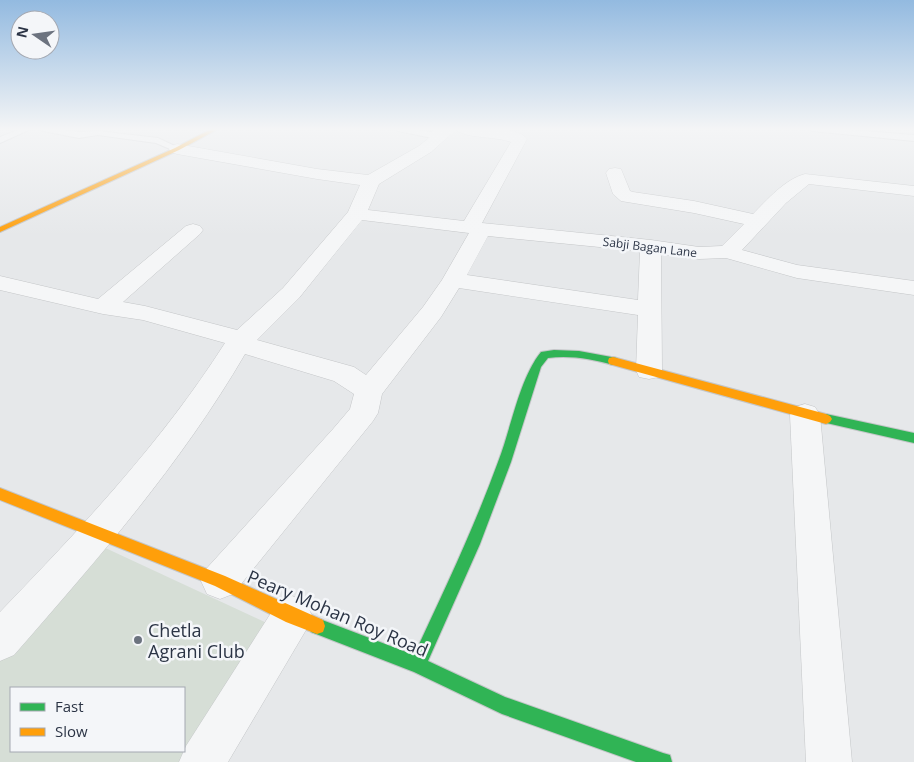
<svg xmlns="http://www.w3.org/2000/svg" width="914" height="762" viewBox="0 0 914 762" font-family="'Open Sans',sans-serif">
<rect width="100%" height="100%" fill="#e6e8ea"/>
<path fill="#d6ded6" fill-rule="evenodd" d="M 99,545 L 271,625 L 185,762 L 0,762 L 0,655 ZM 11,688 L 184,688 L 184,751 L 11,751 Z"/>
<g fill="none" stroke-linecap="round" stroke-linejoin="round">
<defs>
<g id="lane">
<path d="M 20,129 L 31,129 L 0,143 L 0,137 Z"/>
<path d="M 39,129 L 57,129 L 79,132 L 98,131 L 158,138 L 181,149 L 177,152 L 156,143 L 98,135 L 79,138 L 43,131 Z"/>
<path d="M 394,129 L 411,129 L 431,132 L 436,129 L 445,129 L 432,138 L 398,131 Z"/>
<path d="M 808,129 L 838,129 L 914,135 L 914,141 L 812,131 Z"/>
</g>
<g id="street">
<path d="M 440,129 C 458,129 516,123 527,139 L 482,223 L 651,240 L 699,247 L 722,246 L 744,224 L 694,213 L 621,201 L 613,194 L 606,173 L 609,169 L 615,168 L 621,169 L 630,191 L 633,192 L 694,201 L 753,214 C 767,200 785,179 805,174 L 914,186 L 914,196 L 809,184 L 786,203 L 742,250 L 797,265 L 914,281 L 914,295 L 797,278 L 726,258 L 699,259 L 661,254 L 662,370 L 659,377 L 649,379 L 639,377 L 636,370 L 638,315 L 459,288 L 441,317 L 382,394 L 378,413 L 373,421 L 233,594 L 220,599 L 207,594 L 201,581 L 207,568 L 333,429 L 350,409 L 354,394 L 334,381 L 245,354 C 181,464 97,560 14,655 L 0,661 L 0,612 C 81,528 162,442 225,343 L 143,320 L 103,314 L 0,290 L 0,276 L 98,299 L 186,226 L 193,224 L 200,226 L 203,230 L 200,234 L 123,302 L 145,306 L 237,330 L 283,288 L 348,212 L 360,185 L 317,179 L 177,154 L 171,152 L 169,149 L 171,146 L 177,144 L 317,169 L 368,175 L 419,146 ZM 456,130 C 467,139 496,136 511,142 L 464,221 L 368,210 L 379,184 L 431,152 ZM 362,220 L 469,233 L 442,280 L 423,307 L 366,375 L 354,367 L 257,340 L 299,298 ZM 488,236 L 640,251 L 638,300 L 467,275 Z"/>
<path d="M 805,404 L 815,407 L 820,415 L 852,762 L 806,762 L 790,415 L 795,407 Z"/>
<path d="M 292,596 L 306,602 L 312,616 L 306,630 L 228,762 L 179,762 L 186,746 L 278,602 Z"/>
</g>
<g id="fast">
<path d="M 554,350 L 579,351 L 617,358 L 618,361 L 613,365 C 592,359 570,355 548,358 L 541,367 L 511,462 L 480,544 L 428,661 L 505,697 L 663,753 L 670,755 L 672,762 L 636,762 L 502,714 L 414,672 L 311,632 L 309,626 L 311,620 L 317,618 L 414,655 C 444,591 474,528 498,462 C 511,429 519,379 541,352 Z"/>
<path d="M 826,414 L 914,433 L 914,443 L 822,422 L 820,419 L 822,416 Z"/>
</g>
<g id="slow">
<path d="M 211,129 L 218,129 L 179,150 L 0,232 L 0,227 L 175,148 Z"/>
<path d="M 613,357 L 826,414 L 830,416 L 832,419 L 830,422 L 826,424 L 609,364 L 608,361 L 609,358 Z"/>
<path d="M 0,488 L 225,576 L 323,620 L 325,626 L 323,632 L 317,634 L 286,622 L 215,586 L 0,500 Z"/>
</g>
</defs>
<use href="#lane" stroke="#c4c6c8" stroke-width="2"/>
<use href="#street" stroke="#c4c6c8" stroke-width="1"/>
<use href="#fast" stroke="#c4c6c8" stroke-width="2"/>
<use href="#slow" stroke="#c4c6c8" stroke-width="2"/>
<use href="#lane" fill="#f5f6f7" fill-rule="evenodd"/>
<use href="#street" fill="#f5f6f7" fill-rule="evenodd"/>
<use href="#fast" fill="#30b455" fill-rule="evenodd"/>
<use href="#slow" fill="#ff9f0a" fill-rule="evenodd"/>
</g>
<linearGradient id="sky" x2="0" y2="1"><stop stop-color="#93bae0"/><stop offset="0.55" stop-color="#f4f5f6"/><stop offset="1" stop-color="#f4f5f6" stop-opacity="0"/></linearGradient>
<rect width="914" height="235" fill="url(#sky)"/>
<circle fill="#6c737f" stroke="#f4f6f9" stroke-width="2" cx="138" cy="640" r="5"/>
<g text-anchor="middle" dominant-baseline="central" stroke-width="5" stroke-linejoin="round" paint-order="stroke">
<g font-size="12" fill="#2b3445" stroke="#f4f6f9">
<text transform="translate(650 247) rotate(7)">Sabji Bagan Lane</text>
</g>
<g font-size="18" fill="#2b3445" stroke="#f4f6f9">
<text transform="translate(338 613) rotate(23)">Peary Mohan Roy Road</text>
</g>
<g font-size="18" fill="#2b3445" stroke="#f4f6f9" text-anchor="start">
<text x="148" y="630">Chetla<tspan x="148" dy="21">Agrani Club</tspan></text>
</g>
</g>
<rect x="10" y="687" width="175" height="65" fill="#f4f6f9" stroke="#a4a8b1"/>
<rect x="20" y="703" width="25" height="8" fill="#30b455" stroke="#a4a8b1"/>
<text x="55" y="712" font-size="15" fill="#2b3445">Fast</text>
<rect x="20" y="728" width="25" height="8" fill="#ff9f0a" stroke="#a4a8b1"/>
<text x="55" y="737" font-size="15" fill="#2b3445">Slow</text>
<g transform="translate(35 35) rotate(283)"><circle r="24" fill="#f4f6f9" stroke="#a4a8b1"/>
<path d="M0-4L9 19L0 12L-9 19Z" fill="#6c737f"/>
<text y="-8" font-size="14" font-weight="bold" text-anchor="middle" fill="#2b3445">N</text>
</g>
</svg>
